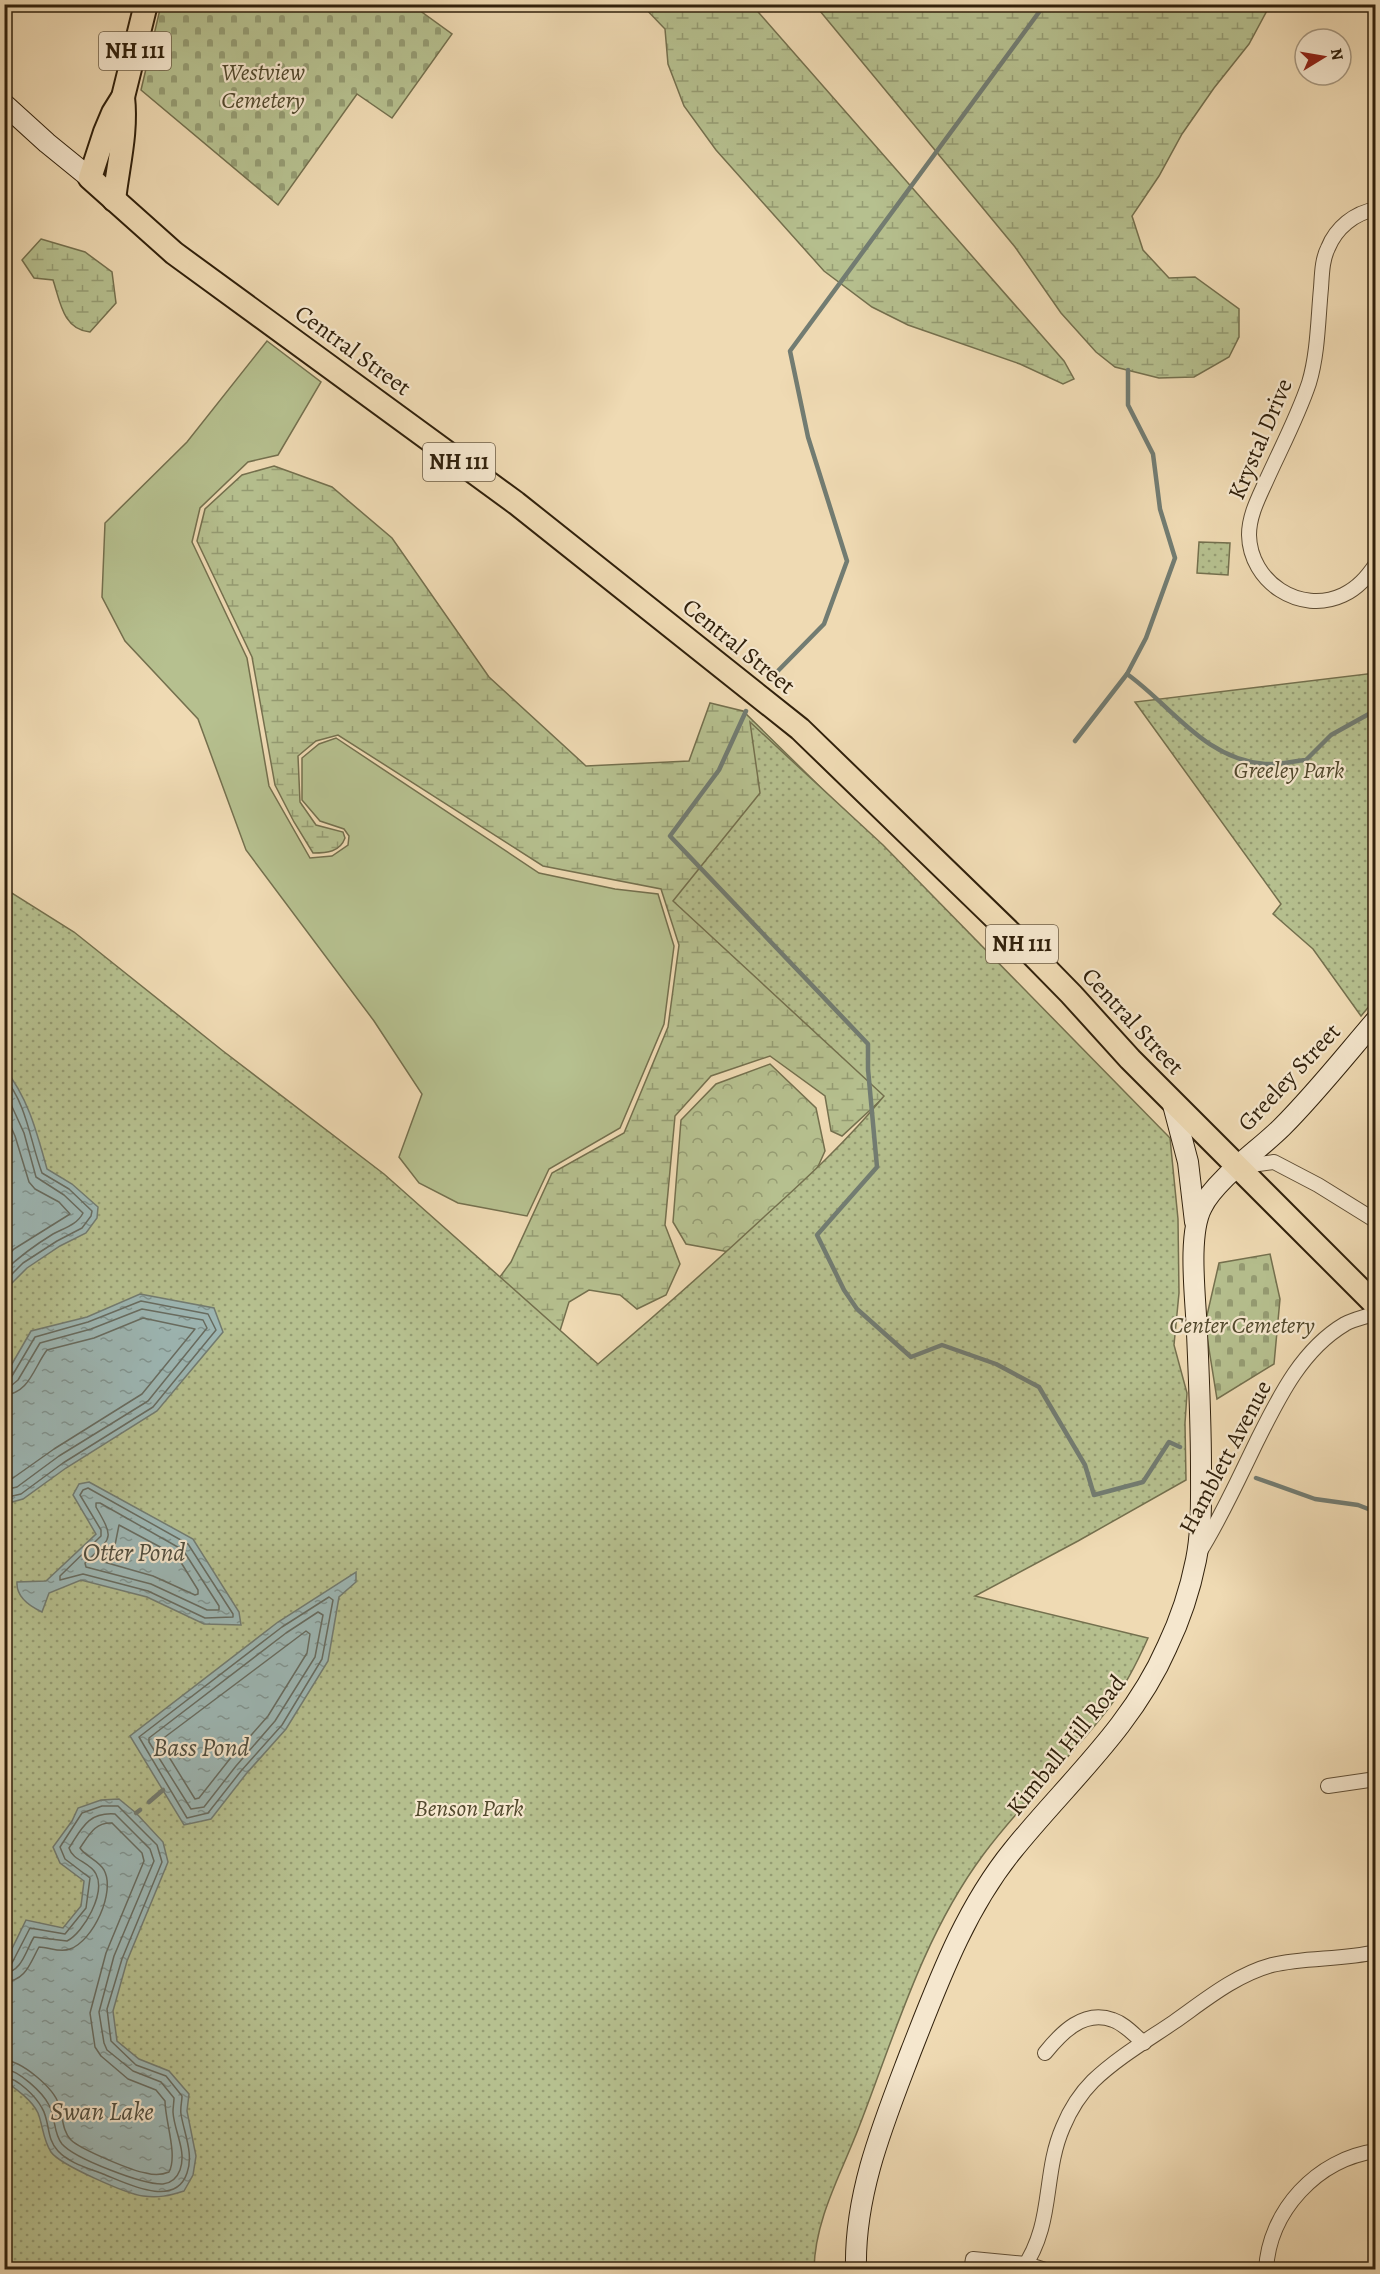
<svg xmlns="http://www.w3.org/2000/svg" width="1380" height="2274" viewBox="0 0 1380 2274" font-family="Alegreya,serif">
<defs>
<pattern id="forest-crowns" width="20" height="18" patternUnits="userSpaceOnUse" patternTransform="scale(1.5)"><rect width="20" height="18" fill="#b6c08f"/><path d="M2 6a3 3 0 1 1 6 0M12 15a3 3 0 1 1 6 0" fill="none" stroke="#959c73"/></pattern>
<pattern id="wetland-marsh" width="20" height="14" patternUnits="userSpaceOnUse" patternTransform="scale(1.5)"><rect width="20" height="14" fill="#b6c08f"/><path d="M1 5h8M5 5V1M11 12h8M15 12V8" fill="none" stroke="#959c73"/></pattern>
<pattern id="cemetery-stones" width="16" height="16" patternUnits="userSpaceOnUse" patternTransform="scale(1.5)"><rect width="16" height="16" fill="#b6c08f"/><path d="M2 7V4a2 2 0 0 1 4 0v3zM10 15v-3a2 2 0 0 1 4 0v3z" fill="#959c73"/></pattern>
<pattern id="park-dots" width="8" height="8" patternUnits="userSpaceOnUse" patternTransform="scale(1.5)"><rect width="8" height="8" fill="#b6c08f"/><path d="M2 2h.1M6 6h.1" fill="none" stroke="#959c73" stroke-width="1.8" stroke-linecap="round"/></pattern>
<pattern id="water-ripples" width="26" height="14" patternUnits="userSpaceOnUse" patternTransform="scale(1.5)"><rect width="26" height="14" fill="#9db8b6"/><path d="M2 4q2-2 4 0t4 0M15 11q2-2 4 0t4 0" fill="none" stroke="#819592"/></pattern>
</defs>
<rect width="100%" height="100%" fill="#efdab3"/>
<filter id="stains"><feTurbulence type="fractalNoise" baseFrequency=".00333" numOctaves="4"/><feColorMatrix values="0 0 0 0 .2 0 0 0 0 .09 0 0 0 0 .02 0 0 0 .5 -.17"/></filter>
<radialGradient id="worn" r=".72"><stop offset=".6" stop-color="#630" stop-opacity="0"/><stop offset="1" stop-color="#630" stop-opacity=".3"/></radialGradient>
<path fill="#b6c08f" stroke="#74704e" stroke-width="1.5" d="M 267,341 L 321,382 L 278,455 L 248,462 L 200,508 L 192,542 L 247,658 L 269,786 L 310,858 L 332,856 L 348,845 L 349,836 L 344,829 L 320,821 L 302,800 L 302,758 L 319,744 L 336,738 L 539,873 L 615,889 L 658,894 L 674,946 L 664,1024 L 620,1128 L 549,1169 L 527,1216 L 458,1203 L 419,1183 L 399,1157 L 422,1094 L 374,1021 L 246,850 L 198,719 L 125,641 L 102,597 L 105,523 L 187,442 Z"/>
<path fill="url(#forest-crowns)" stroke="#74704e" stroke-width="1.5" d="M 770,1064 L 816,1108 L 825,1151 L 816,1171 L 740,1254 L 686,1244 L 673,1222 L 681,1120 L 716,1084 Z"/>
<g fill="url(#wetland-marsh)" stroke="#74704e" stroke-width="1.5">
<path d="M 642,5 L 752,5 L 1064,361 L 1074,379 L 1063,384 L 1020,364 L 908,325 L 872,307 L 824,271 L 716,150 L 684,106 L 668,64 L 665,29 Z"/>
<path d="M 815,5 L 1270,5 L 1249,44 L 1214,88 L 1182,134 L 1159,176 L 1132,216 L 1143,250 L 1169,278 L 1195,277 L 1239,309 L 1239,337 L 1229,357 L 1194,377 L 1159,378 L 1115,367 L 1096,352 L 1061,313 L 1015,247 Z"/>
<path d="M 41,239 L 85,252 L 112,272 L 116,303 L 90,332 C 63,330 60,301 53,280 L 34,278 L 22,260 Z"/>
<path d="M 274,466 L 332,487 L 392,538 L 489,677 L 586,766 L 689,761 L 710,703 L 743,711 L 928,893 L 896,1086 L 842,1136 L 831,1131 L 825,1096 L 770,1056 L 711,1076 L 675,1116 L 665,1225 L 680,1264 L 666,1295 L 637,1309 L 620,1295 L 589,1290 L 569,1302 L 549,1366 L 462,1328 L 511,1262 L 552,1173 L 624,1133 L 668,1027 L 679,945 L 661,889 L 543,866 L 338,735 L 316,741 L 298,756 L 300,802 L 316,825 L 343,832 L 345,838 C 340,852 327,853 313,853 L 294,822 L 275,785 L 252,657 L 197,541 L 205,509 L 242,475 Z"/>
</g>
<g fill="url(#cemetery-stones)" stroke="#74704e" stroke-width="1.5">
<path d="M 161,5 L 412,5 L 452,34 L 392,118 L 357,94 L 278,205 L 141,90 Z"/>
<path d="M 1270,1254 L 1280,1299 L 1274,1364 L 1217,1399 L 1205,1324 L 1219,1263 Z"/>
</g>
<g fill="url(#park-dots)" stroke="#74704e" stroke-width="1.5">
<path d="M 1199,542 L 1230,543 L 1228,575 L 1197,573 Z"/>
<path d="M 1375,673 L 1376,998 L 1361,1016 L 1313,949 L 1273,914 L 1281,904 L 1135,702 Z"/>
<path d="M 750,722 L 883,845 L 1170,1138 L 1178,1219 L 1179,1293 L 1174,1345 L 1187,1393 L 1185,1423 L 1186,1480 L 1078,1541 L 975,1596 L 1148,1638 C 1137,1663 1124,1688 1108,1709 C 1069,1760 1021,1803 983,1855 C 923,1936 895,2034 859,2127 C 841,2174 815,2219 814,2269 L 5,2269 L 4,888 L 74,932 L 223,1051 L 384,1174 L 598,1364 C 655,1316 710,1267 765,1216 C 807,1178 848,1140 884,1096 L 673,901 L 760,793 Z"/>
</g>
<g fill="url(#water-ripples)" stroke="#727c72" stroke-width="1.5">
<path d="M 4,1068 C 28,1097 37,1133 47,1169 L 72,1184 L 98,1207 L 97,1218 L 86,1233 L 60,1246 L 27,1268 L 5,1290 Z"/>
<path d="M 140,1294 L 214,1308 L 223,1332 L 157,1411 L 66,1468 L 23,1499 L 5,1504 L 5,1376 L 31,1331 L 87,1317 Z"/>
<path d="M 89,1482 L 193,1539 L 239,1612 L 241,1625 L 204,1624 L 147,1597 L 81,1580 L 49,1593 L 42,1612 C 29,1606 16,1597 17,1582 L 46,1581 L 96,1534 L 73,1495 L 79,1484 Z"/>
<path d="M 356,1572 L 356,1582 L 339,1597 L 328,1661 L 286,1729 L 246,1774 L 211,1819 L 184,1825 L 130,1736 L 278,1622 Z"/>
<path d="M 119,1799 L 136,1813 L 163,1842 L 168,1862 L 127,1961 L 113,2011 L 117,2041 L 139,2059 L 169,2071 L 189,2094 L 187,2111 L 196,2156 L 193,2175 L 184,2191 C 169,2196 158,2198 143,2196 C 127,2194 60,2165 51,2152 C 43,2140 43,2126 38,2113 C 32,2100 16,2089 5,2081 L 6,1961 L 26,1920 L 63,1928 L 81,1906 L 84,1881 L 60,1863 L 53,1847 L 72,1821 L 78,1808 L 101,1800 Z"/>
</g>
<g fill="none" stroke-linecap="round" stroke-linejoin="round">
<g stroke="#676c61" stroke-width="1.5">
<path d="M 4,1077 C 27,1104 30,1141 42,1173 L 69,1189 L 92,1211 L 91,1216 L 82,1228 L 57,1241 L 23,1263 L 4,1282"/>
<path d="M 4,1089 L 24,1133 L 36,1177 L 64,1195 L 83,1213 C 77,1225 64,1228 53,1234 C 35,1245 19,1257 4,1271"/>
<path d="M 4,1111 L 15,1136 L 29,1182 L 35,1189 L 59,1202 L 70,1214 L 14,1249 L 4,1259"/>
<path d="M 4,1378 L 12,1376 L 35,1337 L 88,1322 L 141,1301 L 208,1314 L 216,1330 L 153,1407 L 63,1463 L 21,1494 L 4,1498"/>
<path d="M 4,1386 L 12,1385 L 18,1380 L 40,1343 L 91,1329 L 142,1309 L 203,1320 L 207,1328 L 148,1401 L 59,1456 L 17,1487 L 4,1490"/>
<path d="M 4,1395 C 29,1394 34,1367 47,1350 L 94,1338 L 143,1318 L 195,1329 L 142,1394 L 54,1449 L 13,1478 L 4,1481"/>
<path d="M 88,1488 L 188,1544 L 233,1614 L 233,1617 L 205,1618 L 148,1591 L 83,1574 L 60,1580 L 60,1576 L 101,1536 L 101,1530 L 80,1495 L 83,1490 Z"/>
<path d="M 96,1503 L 100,1503 L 183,1550 L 219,1606 L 219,1610 L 207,1610 L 151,1584 L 86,1567 L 85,1563 C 112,1537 115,1540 96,1507 Z"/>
<path d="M 119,1525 L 177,1556 L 198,1590 L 198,1594 L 195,1595 L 153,1576 L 104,1562 L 103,1558 L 115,1545 Z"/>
<path d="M 329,1597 L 333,1600 L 322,1659 L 282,1725 L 241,1771 L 208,1813 L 187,1818 L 139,1737 L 282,1627 Z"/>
<path d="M 318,1612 L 323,1615 L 315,1657 L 275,1721 L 236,1766 L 204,1807 L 191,1809 L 149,1742 L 149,1738 L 286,1633 Z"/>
<path d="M 306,1631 L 310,1634 L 307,1653 L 268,1716 L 229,1760 L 199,1798 L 195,1799 L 161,1744 L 161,1740 Z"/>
<path d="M 4,1966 L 12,1963 L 30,1928 L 65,1934 L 86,1908 L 90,1878 L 65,1859 L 60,1847 L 82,1813 L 102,1806 L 118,1806 L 157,1845 L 162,1862 L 122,1959 L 107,2009 L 111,2041 L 136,2065 L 166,2076 L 182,2096 C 182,2102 180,2108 181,2114 C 184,2133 194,2154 187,2173 C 175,2209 126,2183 103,2174 C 88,2168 69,2163 58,2151 C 46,2139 50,2121 42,2108 C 36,2097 18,2078 4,2077"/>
<path d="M 4,1973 C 22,1972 26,1950 34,1937 L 67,1941 C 84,1932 106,1893 96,1874 C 90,1862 73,1861 69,1848 C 82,1828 88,1812 115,1814 L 150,1849 L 154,1861 L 114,1956 L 99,2012 L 104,2043 L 107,2050 L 133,2071 L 161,2082 L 174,2098 C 174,2102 173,2107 173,2112 C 174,2131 187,2151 180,2170 C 177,2178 172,2183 163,2184 C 144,2185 75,2159 62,2144 C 53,2133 56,2118 49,2105 C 43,2093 19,2070 4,2069"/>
<path d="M 4,1982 C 26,1981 30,1963 39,1947 C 49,1947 60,1953 70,1949 C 93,1941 116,1892 104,1870 C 98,1860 86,1857 80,1848 C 89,1835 95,1822 112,1823 L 142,1853 L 144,1861 L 106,1953 L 90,2013 L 95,2047 L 101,2056 L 128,2079 L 156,2090 L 165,2101 C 165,2121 178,2155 169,2172 C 162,2175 153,2175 146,2173 C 132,2171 80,2149 71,2140 C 62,2131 63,2116 59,2105 C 54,2088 22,2061 4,2060"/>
</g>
<g stroke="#727c72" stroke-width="4.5">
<path d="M 1127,674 C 1172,706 1204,759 1265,764 C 1278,765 1293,761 1306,760 L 1331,735 L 1376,710"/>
<path d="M 769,680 L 824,624 L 847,561 L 808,437 L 790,351 L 1045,4"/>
<path d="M 746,711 L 719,770 L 670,836 L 868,1044 L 868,1069 L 877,1167 L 817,1235 L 844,1290 L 857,1309 L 911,1357 L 942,1345 L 996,1364 L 1039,1387 L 1085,1465 L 1094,1495 L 1143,1482 L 1169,1442 L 1180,1447"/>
<path d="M 1075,741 L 1127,674 L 1146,638 L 1175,558 L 1160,509 L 1153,454 L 1128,405 L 1128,370"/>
<path d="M 1256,1478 L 1315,1499 L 1358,1505 L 1376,1512"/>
<path d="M 149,1802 L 163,1790"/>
<path d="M 136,1813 L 140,1810"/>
</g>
<defs>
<g id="street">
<path d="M 1376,209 C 1354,213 1336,228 1328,248 C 1322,260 1322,274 1321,288 C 1318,319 1318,353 1309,383 C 1298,416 1281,448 1267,479 C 1259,497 1249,515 1249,535 C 1250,582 1300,615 1343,595 C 1358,588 1367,577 1376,564"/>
<path d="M 1237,1167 L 1274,1162 L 1318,1185 L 1376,1221"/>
<path d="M 1199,1553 C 1221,1518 1238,1480 1256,1443 C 1278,1399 1301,1350 1345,1324 C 1354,1319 1366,1317 1376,1313"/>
<path d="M 1328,1786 L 1376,1779"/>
<path d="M 1045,2053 C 1061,2033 1084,2009 1113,2020 C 1125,2024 1134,2035 1144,2043"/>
<path d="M 971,2270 L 973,2259 L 1026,2264 L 1045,2270"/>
<path d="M 1022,2270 C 1055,2223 1042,2175 1063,2127 C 1070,2110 1080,2094 1093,2081 C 1117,2058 1146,2041 1174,2022 C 1204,2001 1235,1975 1272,1965 C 1306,1957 1342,1960 1376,1952"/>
<path d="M 1266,2270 C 1269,2211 1317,2159 1376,2151"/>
</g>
<g id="secondary">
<path d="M 4,104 L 47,143 L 90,178"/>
<path d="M 1172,1101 L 1188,1162 L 1195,1222"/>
<path d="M 856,2270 C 854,2193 884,2122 911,2051 C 939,1980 965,1909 1013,1850 C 1067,1783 1132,1727 1167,1647 C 1180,1620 1190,1590 1196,1560 C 1202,1530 1201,1498 1201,1468 C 1201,1423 1199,1378 1197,1333 C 1196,1301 1187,1235 1202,1207 C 1216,1179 1259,1150 1282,1127 C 1315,1094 1345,1056 1376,1020"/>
</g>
<g id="primary">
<path d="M 146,4 L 123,97 L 113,113 L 105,132 L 90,178 L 174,253 L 516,503 L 800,729 L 1025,947 L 1071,994 L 1130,1059 L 1376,1305"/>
<path d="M 114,200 C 118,165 127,132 123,97"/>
</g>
</defs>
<use href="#street" stroke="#604f36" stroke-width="16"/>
<use href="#secondary" stroke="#31210c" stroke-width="22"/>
<use href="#primary" stroke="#31210c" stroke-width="26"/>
<use href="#street" stroke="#f5e7ce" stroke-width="14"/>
<use href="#secondary" stroke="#f5e7ce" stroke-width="20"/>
<use href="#primary" stroke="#efdab3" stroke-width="22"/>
</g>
<g text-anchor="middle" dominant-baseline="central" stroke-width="4.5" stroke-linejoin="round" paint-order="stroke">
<g fill="#f5e7ce" stroke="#6c5c46" stroke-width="1.5">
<rect x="99" y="32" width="72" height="38" rx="4.5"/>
<rect x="423" y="443" width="72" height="38" rx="4.5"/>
<rect x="986" y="925" width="72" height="38" rx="4.5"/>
</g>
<g font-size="22" font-weight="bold" fill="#31210c">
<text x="135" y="51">NH 111</text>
<text x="459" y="462">NH 111</text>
<text x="1022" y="944">NH 111</text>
</g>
<g font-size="24" font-style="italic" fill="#52492d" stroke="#f5e7ce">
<text x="263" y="72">Westview<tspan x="263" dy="28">Cemetery</tspan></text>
<text x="1289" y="770">Greeley Park</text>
<text x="1242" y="1325">Center Cemetery</text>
<text x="469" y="1808">Benson Park</text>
</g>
<g font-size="24" fill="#31210c" stroke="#f5e7ce">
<text transform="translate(353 350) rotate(36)">Central Street</text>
<text transform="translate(1260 439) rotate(-67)">Krystal Drive</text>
<text transform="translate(739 646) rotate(39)">Central Street</text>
<text transform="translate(1133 1021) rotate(47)">Central Street</text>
<text transform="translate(1289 1077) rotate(-47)">Greeley Street</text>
<text transform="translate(1225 1457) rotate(-62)">Hamblett Avenue</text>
<text transform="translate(1066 1745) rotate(-51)">Kimball Hill Road</text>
</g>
<g font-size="26" font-style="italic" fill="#514e3f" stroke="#f5e7ce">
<text x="134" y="1552">Otter Pond</text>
<text x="201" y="1747">Bass Pond</text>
<text x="102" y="2111">Swan Lake</text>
</g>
</g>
<rect width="1380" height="2274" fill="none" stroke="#efdab3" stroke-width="24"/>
<rect x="6" y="6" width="1368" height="2262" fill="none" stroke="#31210c" stroke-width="3"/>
<rect x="12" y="12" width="1356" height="2250" fill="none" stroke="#31210c" stroke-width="1.5"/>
<g transform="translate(1323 57) rotate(79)"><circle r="28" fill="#f5e7ce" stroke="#a79880" stroke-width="1.5"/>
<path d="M0-4.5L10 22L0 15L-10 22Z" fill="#8f2418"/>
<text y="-9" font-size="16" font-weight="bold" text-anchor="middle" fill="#31210c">N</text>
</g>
<rect width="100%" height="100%" filter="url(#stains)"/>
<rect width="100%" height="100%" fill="url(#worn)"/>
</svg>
